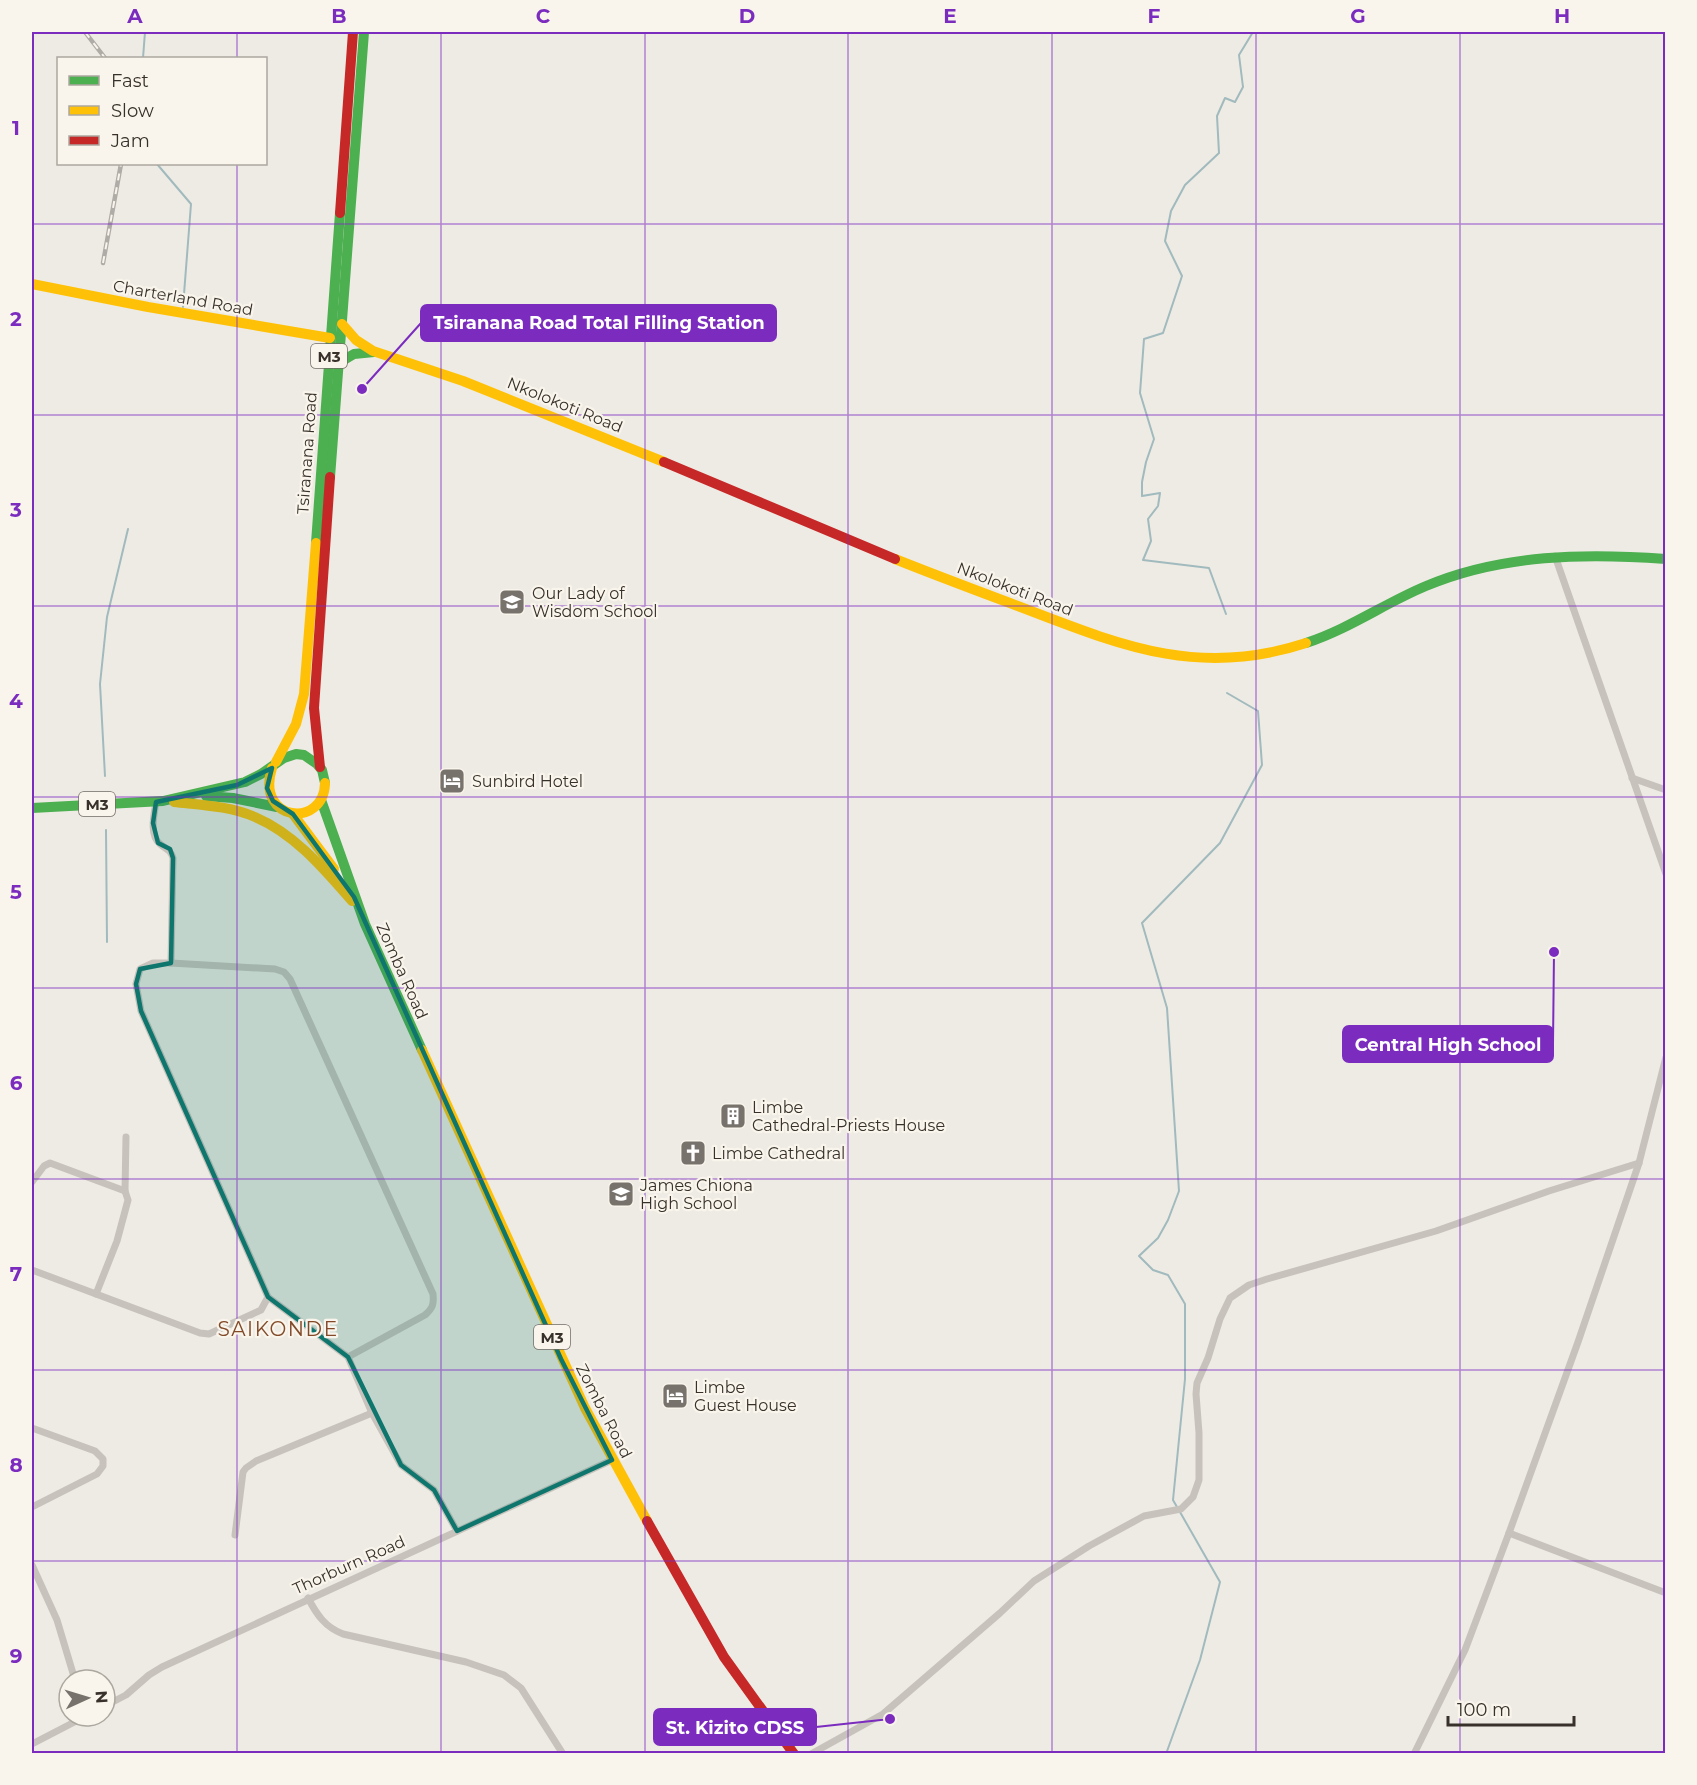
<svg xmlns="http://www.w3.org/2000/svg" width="1697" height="1785" viewBox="0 0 1697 1785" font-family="Montserrat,sans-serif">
<rect width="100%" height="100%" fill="#eeebe4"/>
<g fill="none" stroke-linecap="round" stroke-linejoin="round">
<g stroke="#a1babe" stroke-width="2">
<path d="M 143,58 L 145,32"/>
<path d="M 157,164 L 191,204 L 183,307"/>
<path d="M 1226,614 L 1209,568 L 1143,560 L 1151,541 L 1148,519 L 1158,506 L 1160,493 L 1142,496 L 1142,482 L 1146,462 L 1154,439 L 1140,393 L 1144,339 L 1163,333 L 1182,276 L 1165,241 L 1171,211 L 1185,185 L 1219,153 L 1217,116 L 1225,98 L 1235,102 L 1243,87 L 1239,55 L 1253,32"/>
<path d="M 105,776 L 100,684 L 107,617 L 128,529"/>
<path d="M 106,830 L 107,942"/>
<path d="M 1177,1507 L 1173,1500 L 1185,1379 L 1185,1304 L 1168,1275 L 1153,1270 L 1139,1256 L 1158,1238 L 1168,1220 L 1179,1191 L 1167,1008 L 1142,923 L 1220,843 L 1262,765 L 1258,711 L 1227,693"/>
<path d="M 1166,1754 L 1200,1660 L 1220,1582 L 1180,1512"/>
</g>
<g stroke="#c7c3bc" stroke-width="7">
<path d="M 1555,556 L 1666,874"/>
<path d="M 1632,778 L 1666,790"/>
<path d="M 156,802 C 154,815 149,835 160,844 C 167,850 170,849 173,858 L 171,963"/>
<path d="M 32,1182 L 44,1166 L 50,1163 L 125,1191"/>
<path d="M 32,1270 L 200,1333 L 209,1334 L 261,1310 L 268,1297"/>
<path d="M 96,1294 L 117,1241 L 128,1200 L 125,1191 L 126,1137"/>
<path d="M 348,1357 L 425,1315 C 433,1308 434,1304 433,1294 L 290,979 L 284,972 L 275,969 L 171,963 L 153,963 L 140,969 L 136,984 L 141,1011 L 268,1297 L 348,1357 L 372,1413 L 401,1465 L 434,1490 L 457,1531"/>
<path d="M 32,1428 L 95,1451 L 103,1459 L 103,1466 L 97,1474 L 32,1507"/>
<path d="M 1509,1533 L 1666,1593"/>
<path d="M 235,1535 L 243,1472 L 246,1468 L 256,1461 L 372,1413"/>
<path d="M 32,1565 L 57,1620 L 75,1680"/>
<path d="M 308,1598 C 317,1615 325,1627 343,1634 L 466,1662 L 504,1675 L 521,1688 L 563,1754"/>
<path d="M 105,1706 L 126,1695 L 149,1675 L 162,1667 L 612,1460"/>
<path d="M 32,1744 L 86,1716"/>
<path d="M 811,1754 L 883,1714 L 1000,1613 L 1034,1581 L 1089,1546 L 1144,1516 L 1181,1509 L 1193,1497 L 1199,1480 L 1199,1433 L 1196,1394 L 1197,1383 L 1208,1358 L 1220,1319 L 1230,1298 L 1249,1285 L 1267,1279 L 1436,1231 L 1549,1191 L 1639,1163"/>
<path d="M 1414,1754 L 1465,1650 L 1509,1533 L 1578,1342 L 1639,1163 L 1666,1057"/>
</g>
<g stroke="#4caf50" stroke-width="10">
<path d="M 337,364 L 354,354 L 374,352"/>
<path d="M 330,477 L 364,32"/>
<path d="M 316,543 L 340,213"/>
<path d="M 1306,643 C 1349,629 1385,603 1426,586 C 1502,554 1586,553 1666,559"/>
<path d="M 206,796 L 233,798 L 277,807"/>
<path d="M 321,800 L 365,924 L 422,1050"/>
<path d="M 32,808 L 163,801 L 245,782 L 261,774 L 284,758 L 296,754 L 304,755 L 317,764 L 322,770 L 325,783"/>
</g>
<g stroke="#ffc107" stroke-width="10">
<path d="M 32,284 L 148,307 L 330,338"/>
<path d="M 342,324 L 356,340 L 373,351 L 463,381 L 664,462"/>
<path d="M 895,559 C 940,577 986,594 1031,611 C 1127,648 1203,677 1306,643"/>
<path d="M 276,762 L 296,724 L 304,694 L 316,543"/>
<path d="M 272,768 C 255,822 324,829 325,783"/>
<path d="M 174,802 C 201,805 230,806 255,817 C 295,834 324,869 352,901"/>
<path d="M 293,814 L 334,869"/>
<path d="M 422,1050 L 585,1408 L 647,1521"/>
</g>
<g stroke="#c62828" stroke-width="10">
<path d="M 340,213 L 353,32"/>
<path d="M 664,462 L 895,559"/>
<path d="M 320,767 L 314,708 L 330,477"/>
<path d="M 647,1521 L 724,1657 L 794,1754"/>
</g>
<defs>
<g id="rail">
<path d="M 85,32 L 105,58"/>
<path d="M 103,263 L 121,164"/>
</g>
</defs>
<use href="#rail" stroke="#afaba6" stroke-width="4.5"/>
<use href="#rail" stroke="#f9f5ec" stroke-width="2" stroke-dasharray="7" stroke-linecap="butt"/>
</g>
<path fill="#0f766e" fill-opacity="0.2" stroke="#0f766e" stroke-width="4.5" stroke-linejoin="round" d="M 272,768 L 267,788 L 273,801 L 293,814 L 354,897 L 561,1359 L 612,1460 L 457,1531 L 434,1490 L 401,1465 L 348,1357 L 268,1297 L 141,1011 L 136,984 L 140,969 L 171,963 L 173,858 L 170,849 L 158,843 L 153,823 L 156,802 L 237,785 Z"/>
<path fill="none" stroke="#7b2cbf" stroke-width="1.5" stroke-opacity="0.55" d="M 237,32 L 237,58M 441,32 L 441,1754M 645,32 L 645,1754M 848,32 L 848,1754M 1052,32 L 1052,1754M 1256,32 L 1256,1754M 1460,32 L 1460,1754M 237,164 L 237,1754M 32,224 L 1666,224M 32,415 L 1666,415M 32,606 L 1666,606M 32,797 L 1666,797M 32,988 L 1666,988M 32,1179 L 1666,1179M 32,1370 L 1666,1370M 32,1561 L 1666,1561"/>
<defs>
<symbol id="school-square" viewBox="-11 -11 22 22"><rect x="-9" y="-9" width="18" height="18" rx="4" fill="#78726c" stroke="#f9f5ec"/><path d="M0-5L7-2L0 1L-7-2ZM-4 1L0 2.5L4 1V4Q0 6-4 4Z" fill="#fff"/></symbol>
<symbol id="hotel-square" viewBox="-11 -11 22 22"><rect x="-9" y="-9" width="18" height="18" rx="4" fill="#78726c" stroke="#f9f5ec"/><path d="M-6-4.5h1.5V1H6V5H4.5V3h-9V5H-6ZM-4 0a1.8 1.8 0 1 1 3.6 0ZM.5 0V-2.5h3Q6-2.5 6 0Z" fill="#fff"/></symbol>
<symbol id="building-square" viewBox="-11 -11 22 22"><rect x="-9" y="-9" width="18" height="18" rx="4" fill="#78726c" stroke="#f9f5ec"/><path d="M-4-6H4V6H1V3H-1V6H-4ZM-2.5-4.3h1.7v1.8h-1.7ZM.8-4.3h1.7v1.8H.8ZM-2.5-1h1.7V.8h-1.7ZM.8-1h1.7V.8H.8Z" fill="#fff"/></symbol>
<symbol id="church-square" viewBox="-11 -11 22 22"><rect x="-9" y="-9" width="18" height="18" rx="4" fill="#78726c" stroke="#f9f5ec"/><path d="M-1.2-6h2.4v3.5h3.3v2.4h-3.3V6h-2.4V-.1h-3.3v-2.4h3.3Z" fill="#fff"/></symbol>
</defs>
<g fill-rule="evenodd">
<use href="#school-square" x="497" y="587" width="30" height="30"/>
<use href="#hotel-square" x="437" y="766" width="30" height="30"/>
<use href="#building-square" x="718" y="1101" width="30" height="30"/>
<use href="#church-square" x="678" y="1138" width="30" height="30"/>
<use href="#school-square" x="606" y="1179" width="30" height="30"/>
<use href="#hotel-square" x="660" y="1381" width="30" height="30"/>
</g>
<g text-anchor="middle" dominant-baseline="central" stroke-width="4.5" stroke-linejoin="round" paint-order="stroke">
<g fill="#f9f5ec" stroke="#726c65" stroke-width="1.5">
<rect x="311" y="344" width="36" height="24" rx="4.5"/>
<rect x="79" y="792" width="36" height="24" rx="4.5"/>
<rect x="534" y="1325" width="36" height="24" rx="4.5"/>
</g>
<g font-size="15" font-weight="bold" fill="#38312b">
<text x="329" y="356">M3</text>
<text x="97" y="804">M3</text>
<text x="552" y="1337">M3</text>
</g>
<g font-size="16" fill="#38312b" stroke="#f9f5ec">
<text transform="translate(183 298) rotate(10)">Charterland Road</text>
<text transform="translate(565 405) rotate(22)">Nkolokoti Road</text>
<text transform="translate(307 453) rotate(-86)">Tsiranana Road</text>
<text transform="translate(1015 589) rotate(21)">Nkolokoti Road</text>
<text transform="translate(402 971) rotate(66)">Zomba Road</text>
<text transform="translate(604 1411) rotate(63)">Zomba Road</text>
<text transform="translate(349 1565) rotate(-24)">Thorburn Road</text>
</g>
<g font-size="16" fill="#38312b" stroke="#f9f5ec" text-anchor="start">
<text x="532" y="593">Our Lady of<tspan x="532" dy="18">Wisdom School</tspan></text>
<text x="472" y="781">Sunbird Hotel</text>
<text x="752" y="1107">Limbe<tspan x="752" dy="18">Cathedral-Priests House</tspan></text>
<text x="712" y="1153">Limbe Cathedral</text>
<text x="640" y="1185">James Chiona<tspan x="640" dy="18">High School</tspan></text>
<text x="694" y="1387">Limbe<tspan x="694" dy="18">Guest House</tspan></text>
</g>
<g font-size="20" letter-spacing="1.5" fill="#824a29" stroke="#f9f5ec">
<text x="278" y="1329">SAIKONDE</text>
</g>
</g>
<path fill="none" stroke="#7b2cbf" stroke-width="2" d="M362 389L421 323M1554 952L1553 1044M890 1719L816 1727"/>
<g fill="#7b2cbf" stroke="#f9f5ec" stroke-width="2">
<circle cx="362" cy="389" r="6"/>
<circle cx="1554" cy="952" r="6"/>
<circle cx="890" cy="1719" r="6"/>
</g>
<g fill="#7b2cbf" stroke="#7b2cbf" stroke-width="2">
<rect x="421" y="305" width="355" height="36" rx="6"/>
<rect x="1343" y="1026" width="210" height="36" rx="6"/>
<rect x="654" y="1709" width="162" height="36" rx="6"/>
</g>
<g font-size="18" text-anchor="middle" font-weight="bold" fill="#fff">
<text x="599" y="329">Tsiranana Road Total Filling Station</text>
<text x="1448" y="1051">Central High School</text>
<text x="735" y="1734">St. Kizito CDSS</text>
</g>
<rect width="1697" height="1785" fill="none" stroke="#f9f5ec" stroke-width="66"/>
<rect x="57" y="57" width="210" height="108" fill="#f9f5ec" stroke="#aca79f" stroke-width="1.5"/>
<rect x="69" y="76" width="30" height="9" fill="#4caf50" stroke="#aca79f" stroke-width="1.5"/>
<text x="111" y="87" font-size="18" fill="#38312b">Fast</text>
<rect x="69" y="106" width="30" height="9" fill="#ffc107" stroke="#aca79f" stroke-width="1.5"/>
<text x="111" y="117" font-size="18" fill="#38312b">Slow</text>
<rect x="69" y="136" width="30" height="9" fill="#c62828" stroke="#aca79f" stroke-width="1.5"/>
<text x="111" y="147" font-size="18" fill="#38312b">Jam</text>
<g transform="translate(87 1698) rotate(86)"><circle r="28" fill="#f9f5ec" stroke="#aca79f" stroke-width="1.5"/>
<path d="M0-4.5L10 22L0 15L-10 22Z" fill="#78726c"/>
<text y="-9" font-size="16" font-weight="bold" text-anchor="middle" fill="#38312b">N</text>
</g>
<path d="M1448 1716v9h126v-9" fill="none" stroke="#38312b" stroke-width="3"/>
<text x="1457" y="1716" font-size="18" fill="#38312b" stroke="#f9f5ec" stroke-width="4.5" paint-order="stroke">100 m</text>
<rect x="33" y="33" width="1631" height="1719" fill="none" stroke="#7b2cbf" stroke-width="2"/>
<g font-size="20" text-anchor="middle" font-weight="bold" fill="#7b2cbf">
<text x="135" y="23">A</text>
<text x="339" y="23">B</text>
<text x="543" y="23">C</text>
<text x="747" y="23">D</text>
<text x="950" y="23">E</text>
<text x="1154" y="23">F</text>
<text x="1358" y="23">G</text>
<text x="1562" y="23">H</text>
<text x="16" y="135">1</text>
<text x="16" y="326">2</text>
<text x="16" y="517">3</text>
<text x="16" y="708">4</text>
<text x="16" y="899">5</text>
<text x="16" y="1090">6</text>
<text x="16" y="1281">7</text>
<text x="16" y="1472">8</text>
<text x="16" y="1663">9</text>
</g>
</svg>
